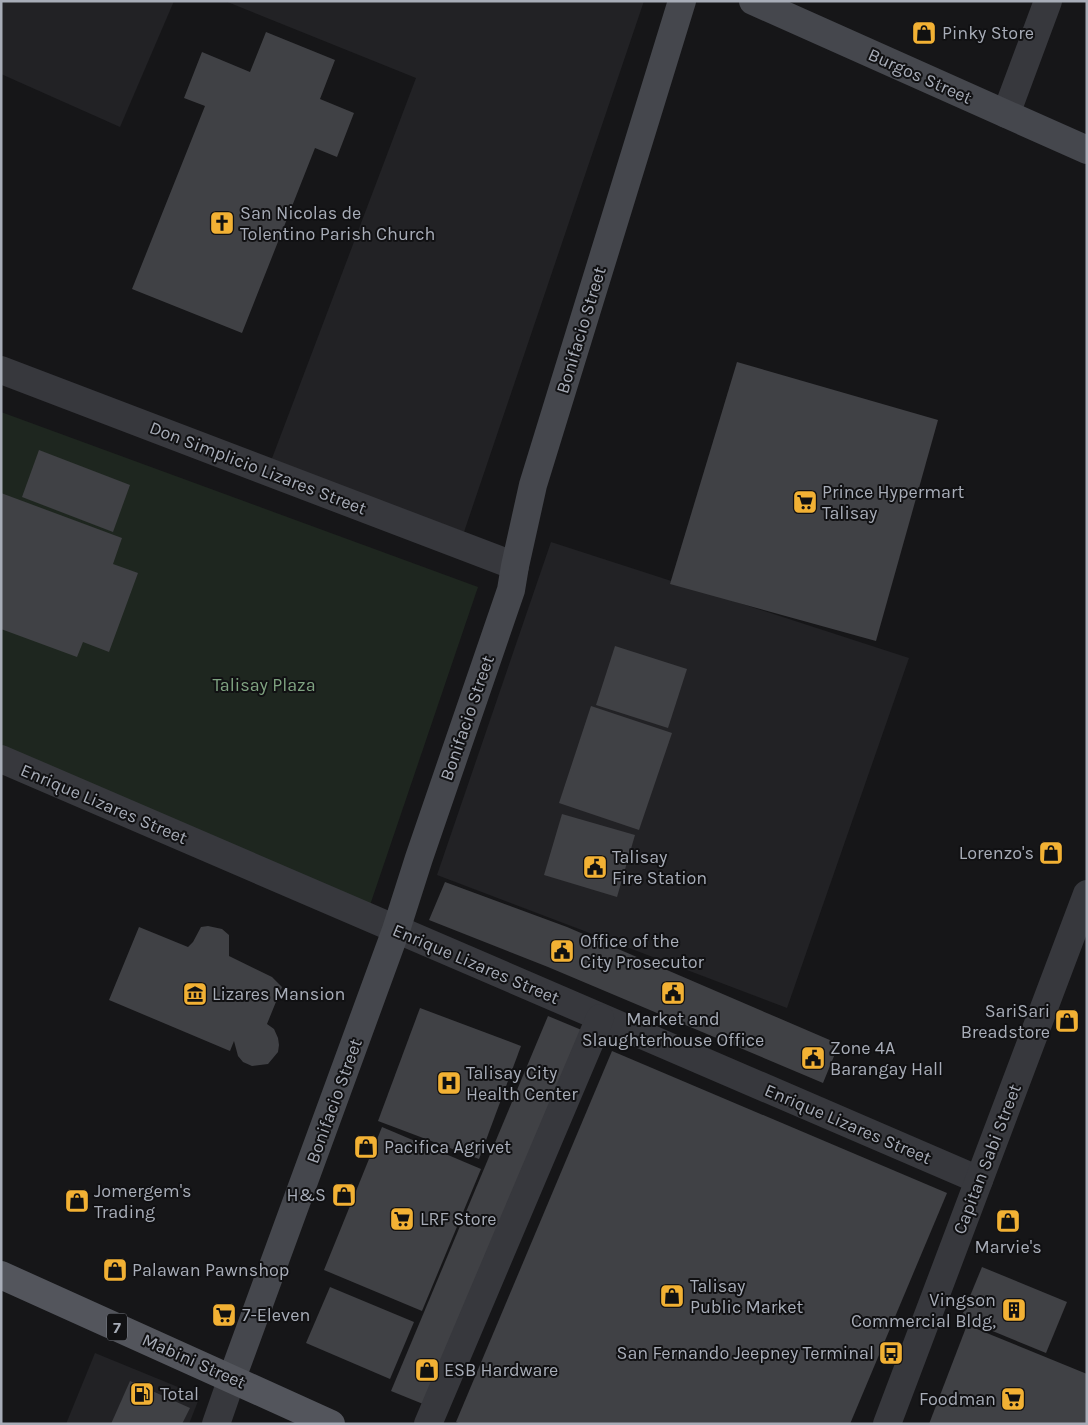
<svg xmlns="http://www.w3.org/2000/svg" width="1088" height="1425" viewBox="0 0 1088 1425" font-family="Karla,sans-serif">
<rect width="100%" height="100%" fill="#161618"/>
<g fill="#222225">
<path d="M 1,1 L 174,1 L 120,127 L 1,74 Z"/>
<path d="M 225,1 L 644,1 L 464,532 L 271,461 L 416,78 Z"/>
<path d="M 551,542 L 909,658 L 787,1008 L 437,875 Z"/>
<path d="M 95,1353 L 200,1396 L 189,1424 L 66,1424 Z"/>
</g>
<path fill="#1e261f" d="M 1,412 L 478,587 L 368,911 L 1,754 Z"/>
<g fill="#404145">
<path d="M 266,32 L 335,60 L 320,99 L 354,113 L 337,157 L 315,148 L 242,333 L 132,289 L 205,106 L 184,98 L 202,52 L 250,72 Z"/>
<path d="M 737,362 L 938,420 L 876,641 L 670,584 Z"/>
<path d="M 39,450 L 130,485 L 113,532 L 22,497 Z"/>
<path d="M 1,493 L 122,538 L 113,564 L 138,573 L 109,652 L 83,642 L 77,657 L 1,629 Z"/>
<path d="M 615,646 L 687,669 L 668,728 L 596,705 Z"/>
<path d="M 591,706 L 672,733 L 639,830 L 559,803 Z"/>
<path d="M 562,814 L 635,835 L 617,897 L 544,875 Z"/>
<path d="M 445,882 L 567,927 L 839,1044 L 823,1083 L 548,967 L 429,920 Z"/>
<path d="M 208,926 L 222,929 L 229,935 L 229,956 L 272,977 L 282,987 L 267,1024 L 274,1029 L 278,1038 L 279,1045 L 278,1052 L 268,1064 L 252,1066 L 243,1062 L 238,1056 L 234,1041 L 230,1051 L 109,1000 L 139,927 L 188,947 L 193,942 L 201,927 Z"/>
<path d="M 420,1008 L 521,1046 L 479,1159 L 378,1121 Z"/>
<path d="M 548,1016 L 584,1031 L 428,1406 L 391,1391 Z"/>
<path d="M 612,1051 L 947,1193 L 850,1424 L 461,1424 L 456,1422 Z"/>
<path d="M 382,1127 L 481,1169 L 422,1311 L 324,1270 Z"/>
<path d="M 982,1267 L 1067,1302 L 1046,1353 L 961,1318 Z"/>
<path d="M 330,1287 L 414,1322 L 390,1379 L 306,1343 Z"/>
<path d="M 967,1325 L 1087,1374 L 1087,1424 L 929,1424 Z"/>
<path d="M 130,1381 L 190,1408 L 182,1424 L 111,1424 Z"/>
</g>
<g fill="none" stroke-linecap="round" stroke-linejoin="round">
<g stroke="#37383d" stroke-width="28">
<path d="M 1006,114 L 1048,1"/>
<path d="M 1,370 L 515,566"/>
<path d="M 1,759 L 979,1180"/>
<path d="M 216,1424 L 232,1378"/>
<path d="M 428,1424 L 600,1018"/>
<path d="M 887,1424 L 1087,894"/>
</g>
<g stroke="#45474d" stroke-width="28">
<path d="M 753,1 L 1087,150"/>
<path d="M 232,1378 L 396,930 L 419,858 L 511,590 L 515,566 L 533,485 L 682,1"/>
</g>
<path stroke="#53555c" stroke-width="28" d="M 1,1275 L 331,1424"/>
</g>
<defs>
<symbol id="shop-square" viewBox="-11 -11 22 22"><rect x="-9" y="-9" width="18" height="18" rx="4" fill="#f2b134" stroke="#111113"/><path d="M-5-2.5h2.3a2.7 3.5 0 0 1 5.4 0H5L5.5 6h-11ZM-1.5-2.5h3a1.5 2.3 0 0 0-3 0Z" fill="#111"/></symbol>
<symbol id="church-square" viewBox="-11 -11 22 22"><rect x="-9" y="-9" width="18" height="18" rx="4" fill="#f2b134" stroke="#111113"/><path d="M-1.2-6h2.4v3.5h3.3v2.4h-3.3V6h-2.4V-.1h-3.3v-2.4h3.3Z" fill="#111"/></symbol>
<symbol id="supermarket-square" viewBox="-11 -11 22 22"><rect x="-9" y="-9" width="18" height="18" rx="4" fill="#f2b134" stroke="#111113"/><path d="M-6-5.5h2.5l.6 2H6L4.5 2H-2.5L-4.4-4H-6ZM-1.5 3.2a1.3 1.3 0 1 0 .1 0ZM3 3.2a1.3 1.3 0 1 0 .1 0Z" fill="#111"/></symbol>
<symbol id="civic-square" viewBox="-11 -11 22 22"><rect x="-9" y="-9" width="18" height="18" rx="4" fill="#f2b134" stroke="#111113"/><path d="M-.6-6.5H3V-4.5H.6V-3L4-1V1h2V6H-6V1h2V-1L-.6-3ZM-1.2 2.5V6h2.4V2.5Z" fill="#111"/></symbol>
<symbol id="museum-square" viewBox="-11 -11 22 22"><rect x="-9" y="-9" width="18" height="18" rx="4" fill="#f2b134" stroke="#111113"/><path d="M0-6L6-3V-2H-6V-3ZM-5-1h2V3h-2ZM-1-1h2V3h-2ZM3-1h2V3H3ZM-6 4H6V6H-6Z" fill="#111"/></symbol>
<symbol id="hospital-square" viewBox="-11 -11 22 22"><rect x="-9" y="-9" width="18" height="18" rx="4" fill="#f2b134" stroke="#111113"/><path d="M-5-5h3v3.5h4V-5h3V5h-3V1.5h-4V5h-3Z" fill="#111"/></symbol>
<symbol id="building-square" viewBox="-11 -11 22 22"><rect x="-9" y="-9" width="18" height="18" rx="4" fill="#f2b134" stroke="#111113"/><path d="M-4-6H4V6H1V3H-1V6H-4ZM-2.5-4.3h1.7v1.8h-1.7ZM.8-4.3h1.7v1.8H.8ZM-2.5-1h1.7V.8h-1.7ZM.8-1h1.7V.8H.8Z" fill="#111"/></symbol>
<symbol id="bus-square" viewBox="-11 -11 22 22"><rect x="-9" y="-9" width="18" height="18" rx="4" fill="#f2b134" stroke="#111113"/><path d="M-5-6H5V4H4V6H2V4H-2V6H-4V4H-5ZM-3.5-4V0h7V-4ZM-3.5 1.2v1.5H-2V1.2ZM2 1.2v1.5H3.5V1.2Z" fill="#111"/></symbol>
<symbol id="fuel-square" viewBox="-11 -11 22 22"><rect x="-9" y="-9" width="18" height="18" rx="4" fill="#f2b134" stroke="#111113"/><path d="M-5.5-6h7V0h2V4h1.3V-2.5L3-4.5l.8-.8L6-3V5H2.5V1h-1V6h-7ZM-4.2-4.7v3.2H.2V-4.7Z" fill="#111"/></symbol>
</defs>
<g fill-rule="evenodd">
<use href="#shop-square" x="910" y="19" width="28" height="28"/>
<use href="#church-square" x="208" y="209" width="28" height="28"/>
<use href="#supermarket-square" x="791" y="488" width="28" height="28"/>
<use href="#shop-square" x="1037" y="839" width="28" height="28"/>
<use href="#civic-square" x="581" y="853" width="28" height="28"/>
<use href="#civic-square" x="548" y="937" width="28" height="28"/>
<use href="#civic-square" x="659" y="979" width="28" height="28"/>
<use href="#museum-square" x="181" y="980" width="28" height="28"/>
<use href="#shop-square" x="1053" y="1007" width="28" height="28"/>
<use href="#civic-square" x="799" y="1044" width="28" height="28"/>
<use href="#hospital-square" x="435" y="1069" width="28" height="28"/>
<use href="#shop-square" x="352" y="1133" width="28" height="28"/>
<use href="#shop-square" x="330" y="1181" width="28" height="28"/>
<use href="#shop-square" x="63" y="1187" width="28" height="28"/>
<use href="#supermarket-square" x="388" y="1205" width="28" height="28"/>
<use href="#shop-square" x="994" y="1207" width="28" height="28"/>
<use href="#shop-square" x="101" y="1256" width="28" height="28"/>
<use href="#shop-square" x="658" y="1282" width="28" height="28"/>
<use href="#building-square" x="1000" y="1296" width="28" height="28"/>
<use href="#supermarket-square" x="210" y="1301" width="28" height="28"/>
<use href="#bus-square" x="877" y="1339" width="28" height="28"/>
<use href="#shop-square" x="413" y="1356" width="28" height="28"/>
<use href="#fuel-square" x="128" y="1380" width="28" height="28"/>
<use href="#supermarket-square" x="999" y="1385" width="28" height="28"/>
</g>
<g text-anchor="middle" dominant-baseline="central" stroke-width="4" stroke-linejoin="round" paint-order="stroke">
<rect fill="#111113" stroke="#7b7e86" stroke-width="1" x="107" y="1313.5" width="20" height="27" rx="4"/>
<g font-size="16" font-weight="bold" fill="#a8adb8">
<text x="117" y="1327">7</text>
</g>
<g font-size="18" fill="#a8adb8" stroke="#111113" text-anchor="start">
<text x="942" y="33">Pinky Store</text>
<text x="240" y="213">San Nicolas de<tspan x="240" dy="21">Tolentino Parish Church</tspan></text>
<text x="822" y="492">Prince Hypermart<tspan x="822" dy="21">Talisay</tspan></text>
<text x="1034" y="853" text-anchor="end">Lorenzo's</text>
<text x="612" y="857">Talisay<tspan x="612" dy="21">Fire Station</tspan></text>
<text x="580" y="941">Office of the<tspan x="580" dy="21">City Prosecutor</tspan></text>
<text x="212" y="994">Lizares Mansion</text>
<text x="1050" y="1011" text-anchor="end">SariSari<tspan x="1050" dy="21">Breadstore</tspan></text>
<text x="673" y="1019" text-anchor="middle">Market and<tspan x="673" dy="21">Slaughterhouse Office</tspan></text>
<text x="830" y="1048">Zone 4A<tspan x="830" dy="21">Barangay Hall</tspan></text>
<text x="466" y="1073">Talisay City<tspan x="466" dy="21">Health Center</tspan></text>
<text x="384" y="1147">Pacifica Agrivet</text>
<text x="94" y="1191">Jomergem's<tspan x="94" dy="21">Trading</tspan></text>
<text x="326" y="1195" text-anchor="end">H&amp;S</text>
<text x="420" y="1219">LRF Store</text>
<text x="1008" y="1247" text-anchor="middle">Marvie's</text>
<text x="132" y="1270">Palawan Pawnshop</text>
<text x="690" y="1286">Talisay<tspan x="690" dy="21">Public Market</tspan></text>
<text x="996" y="1300" text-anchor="end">Vingson<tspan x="996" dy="21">Commercial Bldg,</tspan></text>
<text x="242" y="1315">7-Eleven</text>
<text x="874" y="1353" text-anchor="end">San Fernando Jeepney Terminal</text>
<text x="444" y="1370">ESB Hardware</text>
<text x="160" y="1394">Total</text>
<text x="996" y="1399" text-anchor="end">Foodman</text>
</g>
<g font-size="18" fill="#a8adb8" stroke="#111113">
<text transform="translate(920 76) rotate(24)">Burgos Street</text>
<text transform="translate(581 330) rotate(-73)">Bonifacio Street</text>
<text transform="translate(258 468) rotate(21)">Don Simplicio Lizares Street</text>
<text transform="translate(467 718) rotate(-71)">Bonifacio Street</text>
<text transform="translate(104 804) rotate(23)">Enrique Lizares Street</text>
<text transform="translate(476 964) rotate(23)">Enrique Lizares Street</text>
<text transform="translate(334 1101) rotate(-70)">Bonifacio Street</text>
<text transform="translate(848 1124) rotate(23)">Enrique Lizares Street</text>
<text transform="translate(987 1159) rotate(-69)">Capitan Sabi Street</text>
<text transform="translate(194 1361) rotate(24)">Mabini Street</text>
</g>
<g font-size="18" fill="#7fa381" stroke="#111113">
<text x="264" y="685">Talisay Plaza</text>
</g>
</g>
<rect width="1088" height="1425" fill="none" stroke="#a8adb8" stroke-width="5"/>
</svg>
